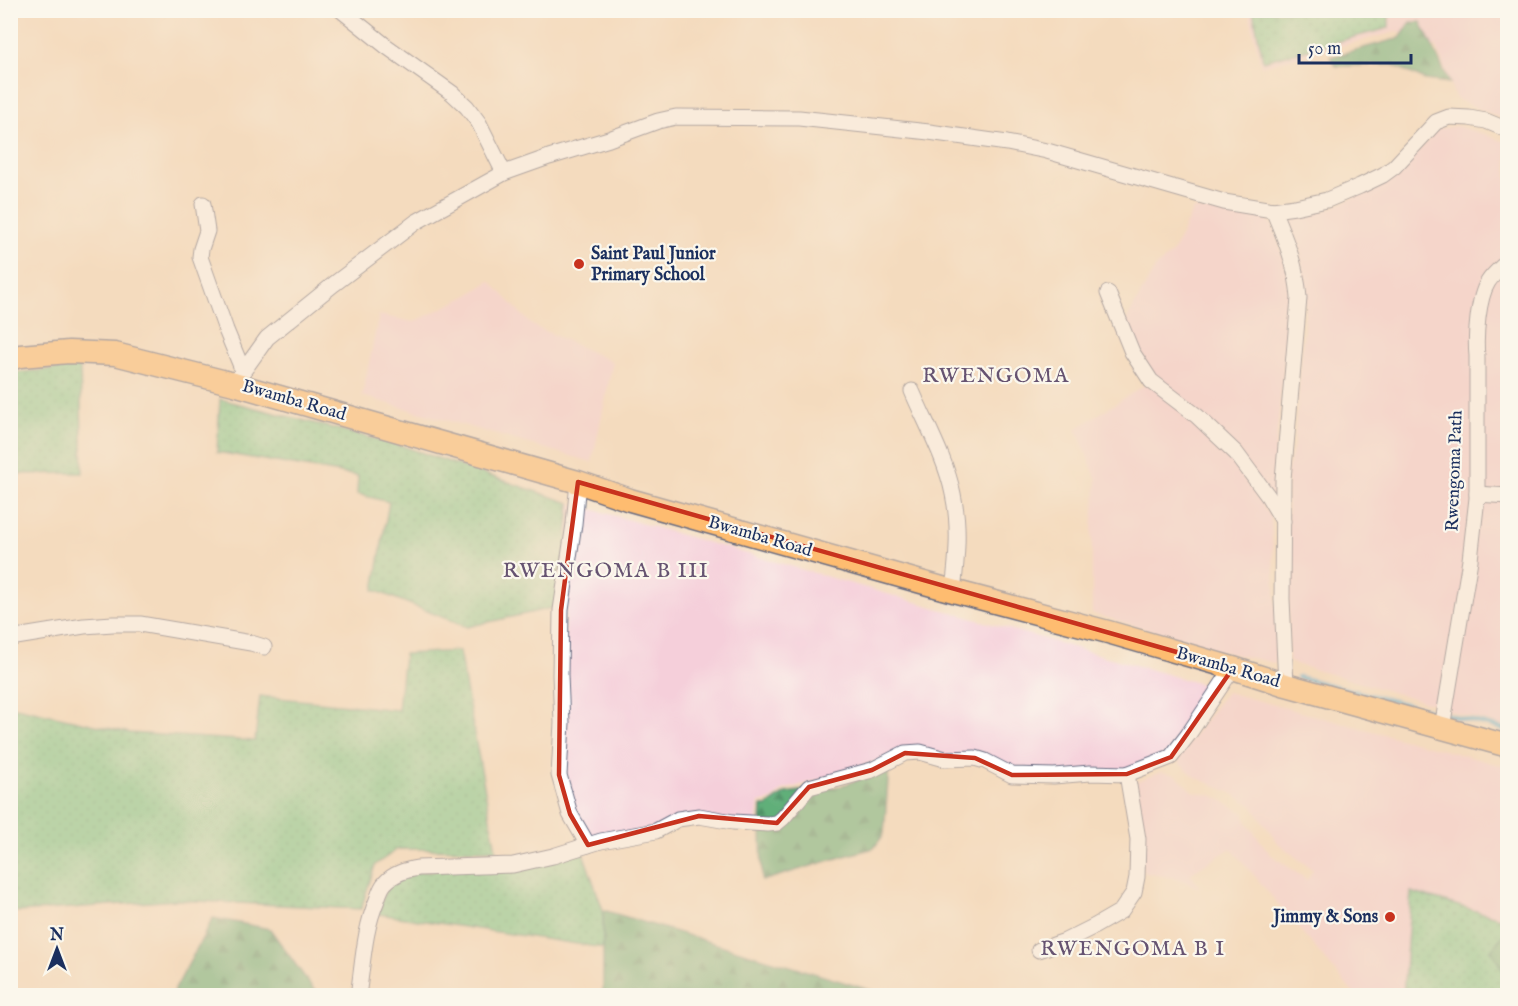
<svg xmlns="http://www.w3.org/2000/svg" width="1518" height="1006" viewBox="0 0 1518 1006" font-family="'IM FELL English',serif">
<defs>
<pattern id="grass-dots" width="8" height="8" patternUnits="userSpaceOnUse" patternTransform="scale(1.5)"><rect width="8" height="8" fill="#77cb8e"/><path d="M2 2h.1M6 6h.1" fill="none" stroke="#61a577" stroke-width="1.8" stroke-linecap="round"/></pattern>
<pattern id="forest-firs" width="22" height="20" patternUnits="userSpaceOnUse" patternTransform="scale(1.5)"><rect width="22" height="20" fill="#61af79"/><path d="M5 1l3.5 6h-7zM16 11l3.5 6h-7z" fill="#4f8f66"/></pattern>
</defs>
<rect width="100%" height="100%" fill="#fbf7ec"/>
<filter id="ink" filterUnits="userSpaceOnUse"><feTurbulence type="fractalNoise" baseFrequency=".0167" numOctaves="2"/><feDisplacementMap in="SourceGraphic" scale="12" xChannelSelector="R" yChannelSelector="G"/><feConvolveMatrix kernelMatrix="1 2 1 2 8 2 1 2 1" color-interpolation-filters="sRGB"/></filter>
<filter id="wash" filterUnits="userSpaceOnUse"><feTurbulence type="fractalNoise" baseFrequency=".008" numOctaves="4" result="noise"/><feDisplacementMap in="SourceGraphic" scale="24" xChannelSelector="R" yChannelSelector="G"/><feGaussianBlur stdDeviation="1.35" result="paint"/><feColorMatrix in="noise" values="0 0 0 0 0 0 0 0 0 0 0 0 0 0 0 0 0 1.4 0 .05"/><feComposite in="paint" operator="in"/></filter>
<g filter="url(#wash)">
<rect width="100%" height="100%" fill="#f4dbbe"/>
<g fill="#f5cfda">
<path d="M 1249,11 L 1507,11 L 1507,121 L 1456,99 L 1437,48 L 1399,31 L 1261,66 Z"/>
<path d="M 1457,126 L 1484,134 L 1507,143 L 1507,496 L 1484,495 L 1507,499 L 1507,727 L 1447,710 L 1447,708 L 1289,662 L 1287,472 L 1294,446 L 1306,306 L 1300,250 L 1289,223 L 1296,216 L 1332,208 L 1395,177 L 1418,152 L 1437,129 Z"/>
<path d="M 1193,209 L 1263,215 L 1274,227 L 1287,269 L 1290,302 L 1273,475 L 1274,506 L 1230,456 L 1271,517 L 1277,630 L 1275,663 L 1215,650 L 1092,613 L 1092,529 L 1097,480 L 1076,429 L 1151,381 L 1119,334 L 1155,268 L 1173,252 Z"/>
<path d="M 490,281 L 532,325 L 613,362 L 592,462 L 362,396 L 379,315 L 414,322 L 467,296 Z"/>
<path d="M 570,503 L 912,601 L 1204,685 L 1168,753 L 1130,769 L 1066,775 L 897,754 L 815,781 L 783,790 L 772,800 L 759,803 L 756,826 L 691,820 L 586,842 L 570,814 L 562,723 Z"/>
<path d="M 1226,692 L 1507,767 L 1507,920 L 1411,892 L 1403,995 L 1355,995 L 1231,848 L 1190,874 L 1200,888 L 1178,879 L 1143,872 L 1138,816 L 1137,781 L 1161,772 L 1176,775 L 1193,791 L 1214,796 L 1244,813 L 1246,821 L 1270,854 L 1307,880 L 1313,870 L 1279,844 L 1252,806 L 1230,792 L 1197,778 L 1181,765 L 1177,759 Z"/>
</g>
<g fill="url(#grass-dots)" stroke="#497d76" stroke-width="1.5">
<path d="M 1253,11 L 1389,11 L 1389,28 L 1263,61 Z"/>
<path d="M 80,367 L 83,473 L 11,474 L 11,373 Z"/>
<path d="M 220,399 L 399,445 L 570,503 L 561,606 L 467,627 L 374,590 L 389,502 L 357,494 L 358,476 L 217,452 Z"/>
<path d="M 459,651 L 496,850 L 398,849 L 375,865 L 361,909 L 176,900 L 19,912 L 11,910 L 11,706 L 130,733 L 255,741 L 260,696 L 398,710 L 404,654 Z"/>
<path d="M 581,847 L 603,910 L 603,948 L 378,914 L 390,876 L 503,862 Z"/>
<path d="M 1411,892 L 1507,920 L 1507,930 L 1492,950 L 1507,977 L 1507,995 L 1403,996 Z"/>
</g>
<g fill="url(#forest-firs)" stroke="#3e6f6c" stroke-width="1.5">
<path d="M 1411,22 L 1421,22 L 1450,83 L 1425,80 L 1393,65 L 1336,66 L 1330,57 L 1400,38 Z"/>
<path d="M 889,768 L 884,834 L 874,848 L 841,857 L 762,881 L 761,828 L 762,806 L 767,806 L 785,793 L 841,786 Z"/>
<path d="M 603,910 L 887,995 L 603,995 Z"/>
<path d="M 213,918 L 270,929 L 314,990 L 327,995 L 172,995 Z"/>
<path d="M 1507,930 L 1507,977 L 1491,950 Z"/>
</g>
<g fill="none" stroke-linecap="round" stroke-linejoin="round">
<path stroke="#54acd1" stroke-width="4.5" d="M 1298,677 L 1508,730"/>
</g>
</g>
<g filter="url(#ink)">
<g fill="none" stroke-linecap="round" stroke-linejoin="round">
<defs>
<g id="street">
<path d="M 341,10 L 386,46 L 452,93 L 467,107 L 479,123 L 504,173"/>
<path d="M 203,204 L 207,231 L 201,249 L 200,257 L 226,330 L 243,371"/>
<path d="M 1273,210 C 1285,238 1297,267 1299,298 L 1283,479 L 1282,599 L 1286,685"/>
<path d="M 1108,293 L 1132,352 L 1151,381 L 1197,416 L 1236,453 L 1268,496 L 1283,521"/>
<path d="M 234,384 L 267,338 L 334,284 L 416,222 L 504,173 L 549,157 L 609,139 L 658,121 L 676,117 L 799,118 L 929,132 L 1007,143 L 1047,151 L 1224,202 L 1273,210 L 1295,207 L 1327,200 L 1360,186 L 1383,175 L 1394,167 L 1436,122 L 1449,117 L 1469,118 L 1486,121 L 1508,130"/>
<path d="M 912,391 C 926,424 946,459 953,494 C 960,526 957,558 953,591"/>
<path d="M 578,482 L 574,524 L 561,610 L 560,675 L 562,723 L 559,775 L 570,814 L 588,845"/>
<path d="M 1477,494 L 1508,496"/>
<path d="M 10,638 L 84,626 L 113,624 L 140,624 L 251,643 L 264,647"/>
<path d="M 1442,728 L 1470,560 L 1477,498 L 1477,356 C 1475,337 1478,298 1488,282 C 1493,274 1501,268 1508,261"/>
<path d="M 1039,950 L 1065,941 L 1095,926 L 1121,911 L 1134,892 L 1137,877 L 1138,839 L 1127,774"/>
<path d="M 358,996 C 363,963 364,930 377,900 C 379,894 381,887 385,883 C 394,873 406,870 418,868 L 513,865 L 553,856 L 601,841 L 656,831 L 678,819 L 699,816 L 733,822 L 768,824 L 777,823 L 783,818 L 809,787 L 872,770 L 905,753 L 920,752 L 945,759 L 975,758 L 985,761 L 1012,775 L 1054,776 L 1090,773 L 1127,774 L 1171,757 L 1188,735 L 1233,668"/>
</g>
<path id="primary" d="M 10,359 L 20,356 L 69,352 L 115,354 L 234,384 L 578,482 L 630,500 L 953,591 L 1108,632 L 1233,668 L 1286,685 L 1508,746"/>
</defs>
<use href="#street" stroke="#676b80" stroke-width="17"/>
<use href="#primary" stroke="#676b80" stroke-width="25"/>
<use href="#street" stroke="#fff" stroke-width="15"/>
<use href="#primary" stroke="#febc70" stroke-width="22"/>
</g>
</g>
<path d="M0 0H1518V1006H0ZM 578,482 L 1233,668 L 1171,757 L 1127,774 L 1012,775 L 975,758 L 905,753 L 872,770 L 809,787 L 777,823 L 699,816 L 588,845 L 570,814 L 559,775 L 561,610 Z" fill="#f4dbbe" fill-opacity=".55" fill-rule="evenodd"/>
<path fill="none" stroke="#c8321e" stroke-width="4.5" stroke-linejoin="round" d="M 578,482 L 1233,668 L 1171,757 L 1127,774 L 1012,775 L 975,758 L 905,753 L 872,770 L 809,787 L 777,823 L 699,816 L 588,845 L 570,814 L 559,775 L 561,610 Z"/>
<g fill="#c8321e" stroke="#fbf7ec" stroke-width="2">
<circle cx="579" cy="264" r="6"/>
<circle cx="1390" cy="917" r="6"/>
</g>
<g text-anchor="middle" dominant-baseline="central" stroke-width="4.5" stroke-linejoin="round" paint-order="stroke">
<g font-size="18" font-weight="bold" fill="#1b2f5e" stroke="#fbf7ec" text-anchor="start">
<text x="591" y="254">Saint Paul Junior<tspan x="591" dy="21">Primary School</tspan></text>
<text x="1378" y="917" text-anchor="end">Jimmy &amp; Sons</text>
</g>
<g font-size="18" fill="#1b2f5e" stroke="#fbf7ec">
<text transform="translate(294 401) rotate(16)">Bwamba Road</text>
<text transform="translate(1455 471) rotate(-88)">Rwengoma Path</text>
<text transform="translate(760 537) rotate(16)">Bwamba Road</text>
<text transform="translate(1228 668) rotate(16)">Bwamba Road</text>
</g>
<g font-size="21" letter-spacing="1.5" fill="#665371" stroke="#fbf7ec">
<text x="996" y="376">RWENGOMA</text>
<text x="606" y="571">RWENGOMA B III</text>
<text x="1133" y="949">RWENGOMA B I</text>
</g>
</g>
<rect width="1518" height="1006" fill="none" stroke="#fbf7ec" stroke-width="36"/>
<g transform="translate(57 949)" stroke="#fbf7ec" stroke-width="4.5" paint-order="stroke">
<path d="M0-4.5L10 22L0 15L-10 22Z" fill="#1b2f5e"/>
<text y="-9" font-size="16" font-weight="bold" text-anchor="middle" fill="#1b2f5e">N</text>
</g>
<path d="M1299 54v9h112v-9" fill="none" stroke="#1b2f5e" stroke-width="3"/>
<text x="1308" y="54" font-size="18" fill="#1b2f5e" stroke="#fbf7ec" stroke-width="4.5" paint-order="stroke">50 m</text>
</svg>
